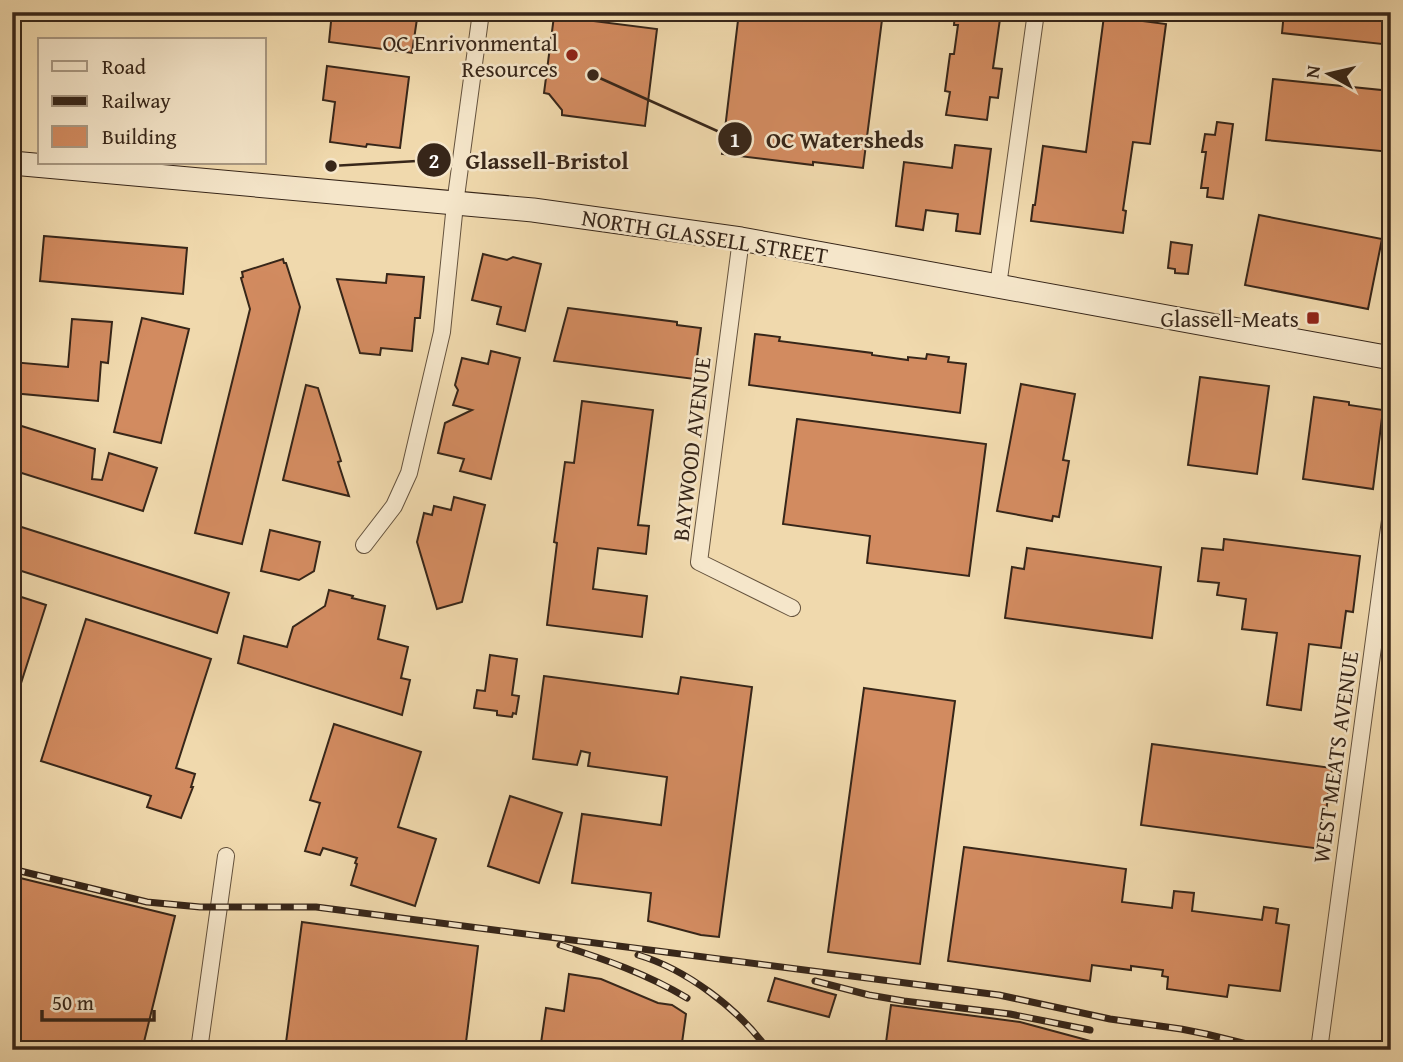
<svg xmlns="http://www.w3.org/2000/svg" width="1403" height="1062" viewBox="0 0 1403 1062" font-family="'Gentium Book Plus',serif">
<rect width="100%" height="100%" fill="#f0d9ad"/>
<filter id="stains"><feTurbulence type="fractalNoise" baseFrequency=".00286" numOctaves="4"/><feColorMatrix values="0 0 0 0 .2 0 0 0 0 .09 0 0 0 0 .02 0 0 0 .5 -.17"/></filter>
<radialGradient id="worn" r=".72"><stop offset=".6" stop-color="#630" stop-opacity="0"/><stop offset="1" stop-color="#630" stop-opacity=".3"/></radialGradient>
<g fill="#d28b60" stroke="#372619" stroke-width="2">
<path d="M 332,12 L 418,12 L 412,53 L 329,42 Z"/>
<path d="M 739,12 L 883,12 L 863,168 L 813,162 L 813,165 L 722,154 Z"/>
<path d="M 955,12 L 1001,12 L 993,68 L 1002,69 L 998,98 L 990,97 L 987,120 L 946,115 L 950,92 L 945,91 L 950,54 L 954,54 L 958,25 L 954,25 Z"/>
<path d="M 1284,12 L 1391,12 L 1391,45 L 1282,33 Z"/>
<path d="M 554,16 L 657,29 L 645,126 L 562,115 L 562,110 L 549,94 L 544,93 Z"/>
<path d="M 1104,16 L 1166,24 L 1150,144 L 1133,142 L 1123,210 L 1126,211 L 1123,233 L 1031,221 L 1033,205 L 1035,205 L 1043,146 L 1086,152 Z"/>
<path d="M 327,66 L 409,77 L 400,148 L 367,144 L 366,147 L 330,142 L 335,102 L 323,100 Z"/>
<path d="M 1273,79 L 1391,91 L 1391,152 L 1266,140 Z"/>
<path d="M 1217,122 L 1233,124 L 1223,199 L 1207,197 L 1208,188 L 1201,188 L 1206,152 L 1202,152 L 1205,134 L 1215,135 Z"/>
<path d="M 955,145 L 991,149 L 980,234 L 956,231 L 958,214 L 926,210 L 923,230 L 896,226 L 904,162 L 952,168 Z"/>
<path d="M 1259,215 L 1382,239 L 1368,309 L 1245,285 Z"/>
<path d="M 44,236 L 187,248 L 183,294 L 40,281 Z"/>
<path d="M 1171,242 L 1192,245 L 1188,274 L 1175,273 L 1175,269 L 1168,268 Z"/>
<path d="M 483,254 L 507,260 L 513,257 L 541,264 L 525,331 L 497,324 L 501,307 L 472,300 Z"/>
<path d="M 283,259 L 284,263 L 286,263 L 300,307 L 242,544 L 195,533 L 250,309 L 241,278 L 243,277 L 242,272 Z"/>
<path d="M 387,274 L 424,277 L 420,318 L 415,318 L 412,351 L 381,348 L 380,355 L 360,353 L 337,279 L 386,283 Z"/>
<path d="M 568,308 L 677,322 L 677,325 L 701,328 L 694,379 L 554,361 Z"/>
<path d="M 142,318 L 189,329 L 161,443 L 114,432 Z"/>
<path d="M 72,319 L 112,322 L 108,363 L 101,362 L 98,401 L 12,393 L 12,362 L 68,367 Z"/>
<path d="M 755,334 L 780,337 L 779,341 L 872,353 L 872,355 L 908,360 L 908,357 L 926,359 L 927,354 L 949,357 L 948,362 L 966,364 L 960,413 L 749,385 Z"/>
<path d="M 491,351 L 520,358 L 491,479 L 460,471 L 464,459 L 438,453 L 445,423 L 472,410 L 453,405 L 458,390 L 455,385 L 462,358 L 488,364 Z"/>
<path d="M 1200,377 L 1269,386 L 1257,474 L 1188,465 Z"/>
<path d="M 1021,384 L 1075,394 L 1063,460 L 1069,461 L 1059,517 L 1053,516 L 1052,521 L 997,511 Z"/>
<path d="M 306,385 L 318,388 L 341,461 L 338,462 L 349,496 L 283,480 Z"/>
<path d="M 1314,397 L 1349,402 L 1349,405 L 1383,410 L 1373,489 L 1303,479 Z"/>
<path d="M 582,401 L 653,410 L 638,525 L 649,526 L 646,554 L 598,548 L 593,589 L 647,596 L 642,637 L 547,625 L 557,543 L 554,542 L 565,462 L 574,463 Z"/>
<path d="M 797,419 L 986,444 L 969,576 L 867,563 L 870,536 L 783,524 Z"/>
<path d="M 12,423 L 95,449 L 92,479 L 102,480 L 109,453 L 157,468 L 143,511 L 12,470 Z"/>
<path d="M 454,497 L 485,505 L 462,602 L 437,609 L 417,542 L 424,513 L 432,515 L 434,506 L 451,510 Z"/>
<path d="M 12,524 L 229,593 L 217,633 L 12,568 Z"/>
<path d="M 270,530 L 320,542 L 314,571 L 299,580 L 261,571 Z"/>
<path d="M 1224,539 L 1360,556 L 1353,612 L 1346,611 L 1341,648 L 1309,644 L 1301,710 L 1267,705 L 1277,633 L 1242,629 L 1246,599 L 1217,595 L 1219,583 L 1198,581 L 1202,548 L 1223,550 Z"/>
<path d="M 1027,548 L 1161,567 L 1152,638 L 1005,618 L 1012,567 L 1024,569 Z"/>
<path d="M 329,590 L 353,596 L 352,598 L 385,606 L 378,639 L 408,647 L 401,678 L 410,680 L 402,715 L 238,663 L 244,636 L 287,647 L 293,627 L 325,606 Z"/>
<path d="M 12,594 L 46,605 L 15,702 L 12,702 Z"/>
<path d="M 86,619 L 211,659 L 176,768 L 195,774 L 191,787 L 193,787 L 181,818 L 147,807 L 151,796 L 41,761 Z"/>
<path d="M 490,655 L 517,659 L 512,695 L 519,696 L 516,714 L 513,713 L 512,717 L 497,715 L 497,711 L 474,708 L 477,690 L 485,691 Z"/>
<path d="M 544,676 L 678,694 L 681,677 L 752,687 L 719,937 L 701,935 L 648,921 L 651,893 L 572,883 L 582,814 L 661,825 L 667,777 L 588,766 L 590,753 L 581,751 L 577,765 L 533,759 Z"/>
<path d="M 864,688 L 955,701 L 920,964 L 828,952 Z"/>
<path d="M 334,724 L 421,752 L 398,827 L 436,839 L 415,906 L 351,885 L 357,864 L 355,863 L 357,858 L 323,848 L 320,855 L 305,851 L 320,803 L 310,800 Z"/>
<path d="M 1152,744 L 1332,768 L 1321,849 L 1141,825 Z"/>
<path d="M 510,796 L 562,813 L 539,883 L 488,866 Z"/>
<path d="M 964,847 L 1126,869 L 1122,902 L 1172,908 L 1174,891 L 1194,893 L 1192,911 L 1262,920 L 1264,907 L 1278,909 L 1276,923 L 1289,925 L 1280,991 L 1229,985 L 1227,997 L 1167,989 L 1168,977 L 1162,976 L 1163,970 L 1131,966 L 1131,970 L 1092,965 L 1090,981 L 948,961 Z"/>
<path d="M 12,876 L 175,916 L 142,1050 L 12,1050 Z"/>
<path d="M 302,922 L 478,946 L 465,1050 L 285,1050 Z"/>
<path d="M 569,974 L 601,979 L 658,1003 L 672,1005 L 686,1014 L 681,1050 L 540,1050 L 546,1008 L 564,1011 Z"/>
<path d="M 775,978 L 836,995 L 829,1017 L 768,1001 Z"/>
<path d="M 891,1005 L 1020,1022 L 1109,1046 L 1108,1050 L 885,1050 Z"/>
</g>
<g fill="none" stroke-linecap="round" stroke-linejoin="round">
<defs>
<g id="street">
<path d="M 741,239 L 699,562 L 792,608"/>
<path d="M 998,286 L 1036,12"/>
<path d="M 364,545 L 394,506 L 409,473 L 442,332 L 455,204 L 481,12"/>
<path d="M 199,1050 L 226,856"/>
<path d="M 1319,1050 L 1391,513"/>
</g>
<path id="secondary" d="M 12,163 L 533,210 L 741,239 L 1391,358"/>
</defs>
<use href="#street" stroke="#65533e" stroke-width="18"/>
<use href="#secondary" stroke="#372619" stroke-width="25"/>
<use href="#street" stroke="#f5e6ca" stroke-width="16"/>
<use href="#secondary" stroke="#f5e6ca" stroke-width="23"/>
<defs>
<g id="rail">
<path d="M 12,869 L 147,902 L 200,907 L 316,907 L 999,995 L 1110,1019 L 1181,1029 L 1206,1034 L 1271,1050"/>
<path d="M 560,945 C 604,959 647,974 687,998"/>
<path d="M 638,955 C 686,969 739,1009 768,1050"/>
<path d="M 815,981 L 869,995 L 904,1001 L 1010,1014 L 1090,1030"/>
</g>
</defs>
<use href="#rail" stroke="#372619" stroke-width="7"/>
<use href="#rail" stroke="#f5e6ca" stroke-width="4.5" stroke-dasharray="13" stroke-linecap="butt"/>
</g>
<g fill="#8f2418" stroke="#f5e6ca" stroke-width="2.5">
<circle cx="572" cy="55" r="7"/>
<rect x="1306" y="311" width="14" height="14" rx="3.5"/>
</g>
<g text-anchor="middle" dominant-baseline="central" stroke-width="5" stroke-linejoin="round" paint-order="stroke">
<g font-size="23" fill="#372619" stroke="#f5e6ca" text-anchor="end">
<text x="558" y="42">OC Enrivonmental<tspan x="558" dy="26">Resources</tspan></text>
<text x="1299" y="318">Glassell-Meats</text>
</g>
<g font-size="23" fill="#372619" stroke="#f5e6ca">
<text transform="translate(705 236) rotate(9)">NORTH GLASSELL STREET</text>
<text transform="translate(691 449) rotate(-83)">BAYWOOD AVENUE</text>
<text transform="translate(1335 757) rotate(-82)">WEST MEATS AVENUE</text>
</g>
</g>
<path fill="none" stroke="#372619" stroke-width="2.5" d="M593 75L735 139M331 166L434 160"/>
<g fill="#372619" stroke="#f5e6ca" stroke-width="2.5">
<circle cx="593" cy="75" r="7"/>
<circle cx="331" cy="166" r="7"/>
<circle cx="735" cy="139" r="18"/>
<circle cx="434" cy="160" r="18"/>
</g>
<g font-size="21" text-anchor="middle" font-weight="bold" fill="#fff">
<text x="735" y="147">1</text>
<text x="434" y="168">2</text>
</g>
<g font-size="24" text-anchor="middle" font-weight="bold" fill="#372619" stroke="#f5e6ca" stroke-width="5" stroke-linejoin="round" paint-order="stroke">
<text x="845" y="148">OC Watersheds</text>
<text x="547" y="169">Glassell-Bristol</text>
</g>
<rect width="1403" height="1062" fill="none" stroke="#f0d9ad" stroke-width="42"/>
<rect x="14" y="14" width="1375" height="1034" fill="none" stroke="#372619" stroke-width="3.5"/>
<rect x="21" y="21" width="1361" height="1020" fill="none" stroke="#372619" stroke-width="2"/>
<rect x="38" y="38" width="228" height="126" fill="#f5e6ca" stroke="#a99983" stroke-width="2"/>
<rect x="52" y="61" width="35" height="10" fill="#f5e6ca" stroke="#a99983" stroke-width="2"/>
<text x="102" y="74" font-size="21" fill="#372619">Road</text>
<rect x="52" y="96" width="35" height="10" fill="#372619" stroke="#a99983" stroke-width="2"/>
<text x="102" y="108" font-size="21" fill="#372619">Railway</text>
<rect x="52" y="126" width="35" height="21" fill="#d28b60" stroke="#a99983" stroke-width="2"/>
<text x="102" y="144" font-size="21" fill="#372619">Building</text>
<g transform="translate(1329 74) rotate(278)" stroke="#f5e6ca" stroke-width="5" paint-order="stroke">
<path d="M0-5L12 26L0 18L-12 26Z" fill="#372619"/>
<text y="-10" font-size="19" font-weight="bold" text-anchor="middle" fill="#372619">N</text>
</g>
<path d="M42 1010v10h112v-10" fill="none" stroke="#372619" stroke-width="3.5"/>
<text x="52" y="1010" font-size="21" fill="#372619" stroke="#f5e6ca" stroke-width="5" paint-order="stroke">50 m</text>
<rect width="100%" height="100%" filter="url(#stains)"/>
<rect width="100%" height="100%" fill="url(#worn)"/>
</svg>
